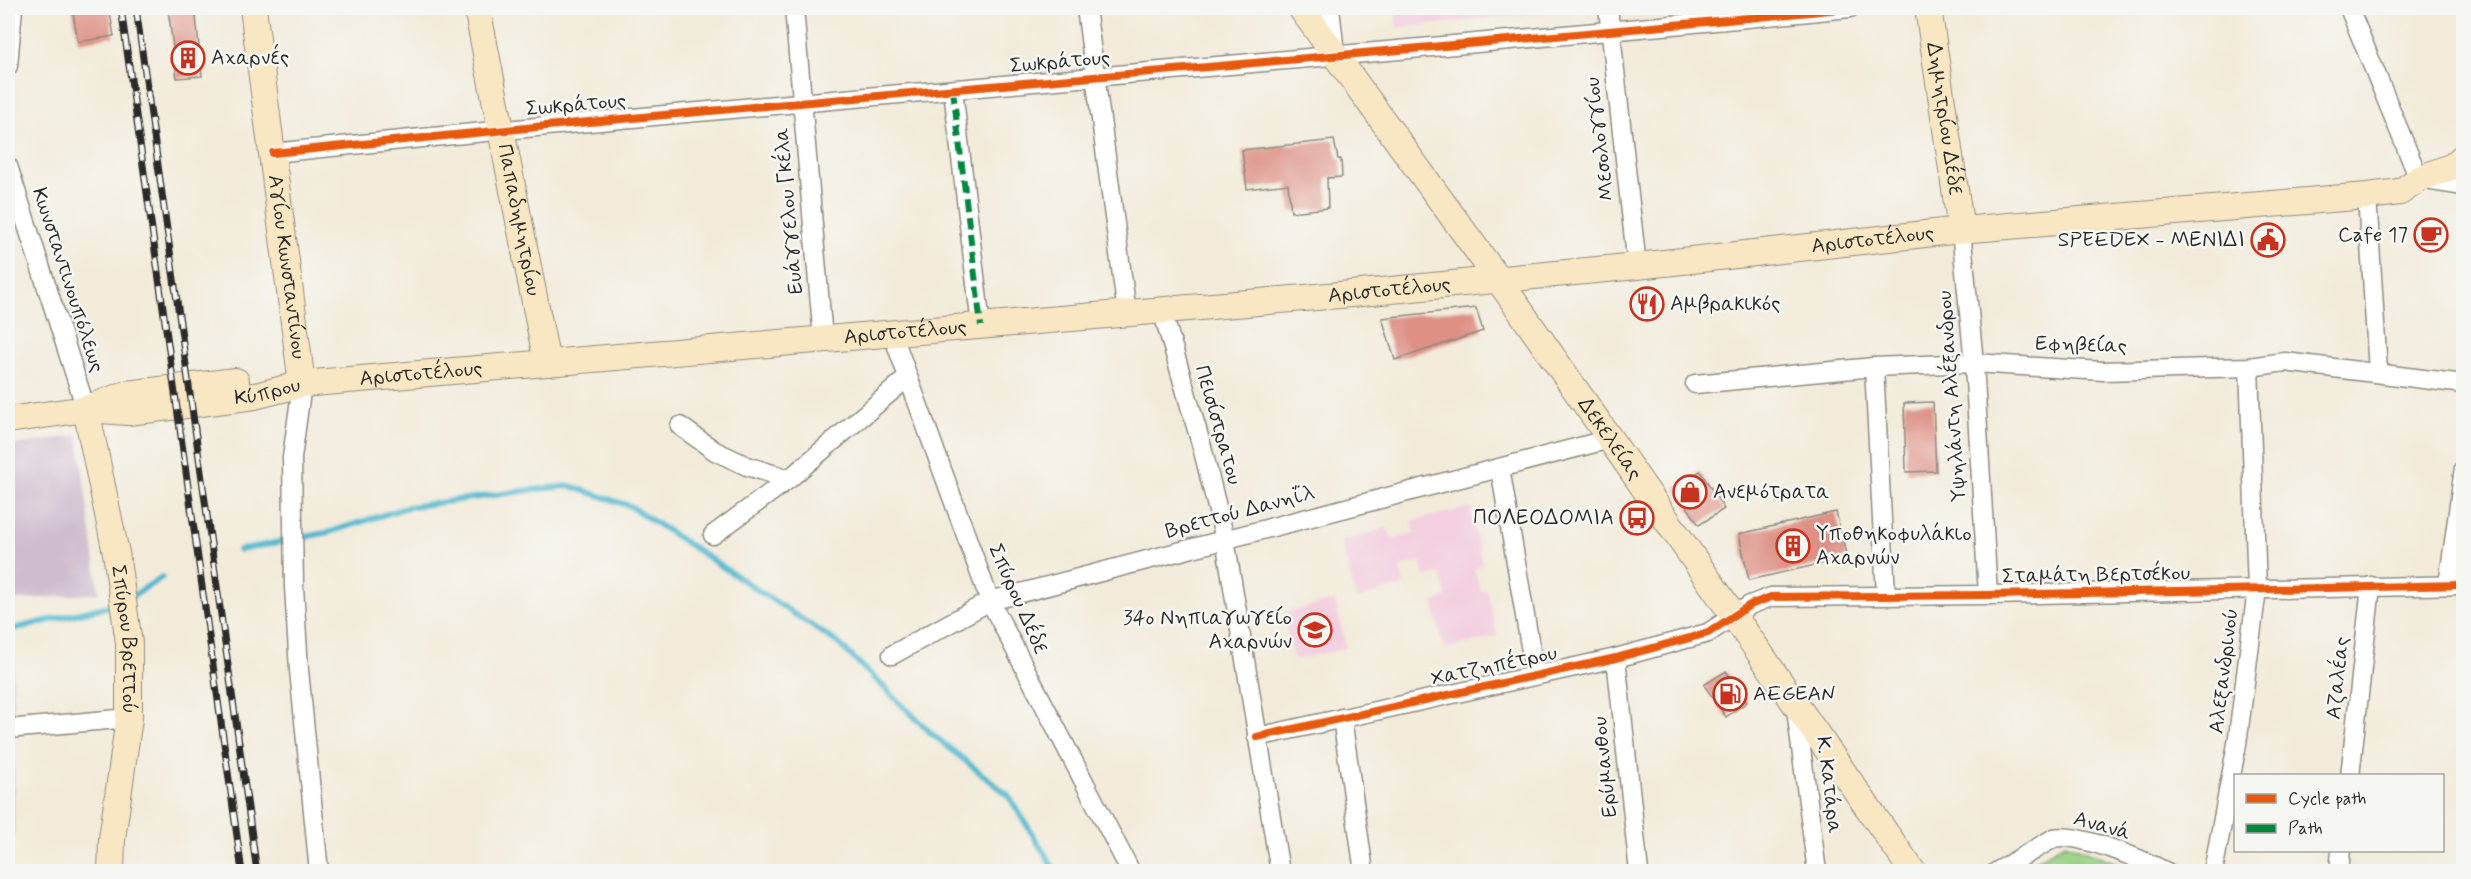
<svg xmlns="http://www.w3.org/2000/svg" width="2471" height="879" viewBox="0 0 2471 879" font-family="Mynerve,sans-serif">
<rect width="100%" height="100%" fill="#f6f6f2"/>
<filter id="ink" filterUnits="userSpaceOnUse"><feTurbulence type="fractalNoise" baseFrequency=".0167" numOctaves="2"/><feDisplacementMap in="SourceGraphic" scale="12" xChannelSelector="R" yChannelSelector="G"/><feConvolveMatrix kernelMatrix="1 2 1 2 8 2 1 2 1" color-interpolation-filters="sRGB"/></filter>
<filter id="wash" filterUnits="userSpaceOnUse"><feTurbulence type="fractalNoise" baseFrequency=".008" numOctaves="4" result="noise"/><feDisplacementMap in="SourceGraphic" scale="24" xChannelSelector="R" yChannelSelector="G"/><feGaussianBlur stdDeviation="1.35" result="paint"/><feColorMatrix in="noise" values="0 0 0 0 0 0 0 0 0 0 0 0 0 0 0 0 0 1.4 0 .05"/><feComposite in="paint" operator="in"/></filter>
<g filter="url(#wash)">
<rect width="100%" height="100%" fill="#f2ebda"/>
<g fill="#f3cfe0">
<path d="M 1395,8 L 1590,8 L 1397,28 Z"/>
<path d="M 1470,507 L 1482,565 L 1474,569 L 1481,592 L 1487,590 L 1497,636 L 1444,649 L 1433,602 L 1447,597 L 1440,574 L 1424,577 L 1421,561 L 1400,567 L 1404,585 L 1356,599 L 1341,541 L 1387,528 L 1393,539 L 1414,533 L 1412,521 Z"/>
<path d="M 1335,601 L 1346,648 L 1294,660 L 1283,613 Z"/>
</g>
<g fill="#cfbdcf">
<path d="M 78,435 L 99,593 L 8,601 L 8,446 Z"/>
<path d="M 13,641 L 14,834 L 8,834 L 8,642 Z"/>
</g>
<path fill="#9ad285" stroke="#627e58" stroke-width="1.5" d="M 2065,843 L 2139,871 L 2017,872 Z"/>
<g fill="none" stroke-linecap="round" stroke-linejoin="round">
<g stroke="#50b8ce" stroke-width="6">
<path d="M 239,550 L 330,532 L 408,507 L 530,490 L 570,486 L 630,506 L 838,643 L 932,734 L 1008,795 L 1056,872"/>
<path d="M 130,598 L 162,577"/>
<path d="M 8,630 L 118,604"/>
</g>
</g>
<g id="blocks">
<g fill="#de9085">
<path d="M 72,8 L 109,8 L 114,36 L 78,42 Z"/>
<path d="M 168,8 L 195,8 L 202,76 L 177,78 Z"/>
<path d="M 1334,140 L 1338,159 L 1341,159 L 1342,177 L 1327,178 L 1328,208 L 1291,212 L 1288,184 L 1247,189 L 1242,150 Z"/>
<path d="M 1476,308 L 1483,331 L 1395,360 L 1382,318 Z"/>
<path d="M 1933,402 L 1936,471 L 1906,472 L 1904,403 Z"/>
<path d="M 1700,471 L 1724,509 L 1699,525 L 1675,488 Z"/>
<path d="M 1836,512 L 1847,558 L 1749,580 L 1739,534 Z"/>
<path d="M 1726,671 L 1747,702 L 1726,717 L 1704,685 Z"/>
</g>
</g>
</g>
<g filter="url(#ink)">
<use href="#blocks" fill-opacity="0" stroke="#8e8b82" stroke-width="1.5"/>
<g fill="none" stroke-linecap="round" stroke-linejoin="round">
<defs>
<g id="street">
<path d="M 794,8 L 823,339"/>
<path d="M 1086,8 L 1127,313"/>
<path d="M 1330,8 L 1335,53"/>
<path d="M 1608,8 L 1637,266"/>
<path d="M 2349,8 L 2419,179 L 2464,186"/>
<path d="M 8,66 L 13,8"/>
<path d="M 953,90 L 981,326"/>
<path d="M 273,153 C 798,99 1325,60 1850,8"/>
<path d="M 8,166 L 86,409"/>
<path d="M 2367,196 L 2378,372"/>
<path d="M 1961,230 L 1974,363 L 1988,595"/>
<path d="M 1162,310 L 1202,447 L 1225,539 L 1280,872"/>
<path d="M 892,333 L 990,601 L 1131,872"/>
<path d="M 1874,367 L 1886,595"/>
<path d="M 302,384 L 292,458 L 294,587 L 299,670 L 319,872"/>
<path d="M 1695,384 L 1874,367 L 1974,363 L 2103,371 L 2249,367 L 2285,362 L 2464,384"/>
<path d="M 680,426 L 715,451 L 747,466 L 789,479"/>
<path d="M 1500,468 L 1535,675"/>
<path d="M 713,535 L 789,479 L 907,378"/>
<path d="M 2448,585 L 2464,468"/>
<path d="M 892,655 L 990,601 L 1610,439"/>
<path d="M 1616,658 L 1639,872"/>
<path d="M 1796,709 L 1817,872"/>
<path d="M 1342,718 L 1364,872"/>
<path d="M 8,729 L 129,718"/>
<path d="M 1257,737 L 1616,658 L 1708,633 L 1750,605 L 1771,597 L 1988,595 L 2464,585"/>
<path d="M 2350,776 L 2371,586"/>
<path d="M 1996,872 L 2054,838 C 2077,832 2143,860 2167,872"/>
<path d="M 2213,872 L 2237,744 L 2257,589 L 2249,367"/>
<path d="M 2339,872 L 2341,850"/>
</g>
<g id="secondary">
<path id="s1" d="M 253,8 L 302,384"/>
<path id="s2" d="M 477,8 L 547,363"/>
<path id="s3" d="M 1301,8 L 1498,279 L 1913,872"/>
<path id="s4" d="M 1928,8 L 1961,230"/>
<path id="s5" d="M 86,409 L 128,412 L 162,408 L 255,396 L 302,384 L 1351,294 L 1637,266 L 1961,230 L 2367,196 L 2400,192 L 2419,179 L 2453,166 L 2464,156"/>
<path id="s6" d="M 86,409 L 116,553 L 129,643 L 129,718 L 112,839 L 111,872"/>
<path d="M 8,420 L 86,409 L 126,394 L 236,381"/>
</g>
</defs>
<use href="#street" stroke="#8e8b82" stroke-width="21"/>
<use href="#secondary" stroke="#8e8b82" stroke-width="28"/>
<use href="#street" stroke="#fff" stroke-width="18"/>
<use href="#secondary" stroke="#f9e7c3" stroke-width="26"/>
<defs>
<g id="rail">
<path d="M 121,8 L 242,872"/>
<path d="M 136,8 L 257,872"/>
</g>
</defs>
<use href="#rail" stroke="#2b2b2b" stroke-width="7"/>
<use href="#rail" stroke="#f6f6f2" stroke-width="4.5" stroke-dasharray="14" stroke-linecap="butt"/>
<path stroke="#00873e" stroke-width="6" stroke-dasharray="12 6" stroke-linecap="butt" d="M 953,90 L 981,326"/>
<defs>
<g id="cycleway">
<path d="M 273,153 C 798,99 1325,60 1850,8"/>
<path d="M 1257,737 L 1616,658 L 1708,633 L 1750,605 L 1771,597 L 1988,595 L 2464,585"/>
</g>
</defs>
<use href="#cycleway" stroke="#f6f6f2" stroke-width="11"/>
<use href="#cycleway" stroke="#e8590c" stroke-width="8"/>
</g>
</g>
<defs>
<symbol id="building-ring" viewBox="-11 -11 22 22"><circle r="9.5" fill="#f6f6f2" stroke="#c8321e" stroke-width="1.5"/><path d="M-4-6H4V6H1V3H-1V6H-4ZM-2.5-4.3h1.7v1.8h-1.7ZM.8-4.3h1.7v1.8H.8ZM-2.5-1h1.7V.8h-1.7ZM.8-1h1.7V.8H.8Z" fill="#c8321e"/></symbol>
<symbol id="cafe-ring" viewBox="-11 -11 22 22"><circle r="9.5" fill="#f6f6f2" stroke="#c8321e" stroke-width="1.5"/><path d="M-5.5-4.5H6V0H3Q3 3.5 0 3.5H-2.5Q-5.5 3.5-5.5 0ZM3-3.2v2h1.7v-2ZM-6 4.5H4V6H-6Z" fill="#c8321e"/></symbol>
<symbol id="civic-ring" viewBox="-11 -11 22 22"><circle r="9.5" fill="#f6f6f2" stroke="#c8321e" stroke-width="1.5"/><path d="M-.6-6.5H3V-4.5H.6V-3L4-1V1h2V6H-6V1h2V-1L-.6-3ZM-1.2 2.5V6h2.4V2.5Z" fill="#c8321e"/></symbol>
<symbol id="restaurant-ring" viewBox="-11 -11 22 22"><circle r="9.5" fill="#f6f6f2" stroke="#c8321e" stroke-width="1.5"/><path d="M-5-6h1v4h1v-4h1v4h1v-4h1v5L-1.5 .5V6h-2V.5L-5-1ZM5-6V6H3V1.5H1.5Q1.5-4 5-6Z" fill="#c8321e"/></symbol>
<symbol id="shop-ring" viewBox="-11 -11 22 22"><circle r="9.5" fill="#f6f6f2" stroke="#c8321e" stroke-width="1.5"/><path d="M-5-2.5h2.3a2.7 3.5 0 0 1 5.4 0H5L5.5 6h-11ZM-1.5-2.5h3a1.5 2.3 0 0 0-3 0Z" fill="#c8321e"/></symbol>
<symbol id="bus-ring" viewBox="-11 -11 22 22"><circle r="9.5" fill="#f6f6f2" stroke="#c8321e" stroke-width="1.5"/><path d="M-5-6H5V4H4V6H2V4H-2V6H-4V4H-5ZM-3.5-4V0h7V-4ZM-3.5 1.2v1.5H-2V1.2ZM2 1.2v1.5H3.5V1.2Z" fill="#c8321e"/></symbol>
<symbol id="school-ring" viewBox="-11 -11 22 22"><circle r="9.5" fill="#f6f6f2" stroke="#c8321e" stroke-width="1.5"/><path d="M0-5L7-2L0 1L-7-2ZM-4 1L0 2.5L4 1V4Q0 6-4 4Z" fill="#c8321e"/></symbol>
<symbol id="fuel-ring" viewBox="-11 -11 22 22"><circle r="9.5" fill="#f6f6f2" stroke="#c8321e" stroke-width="1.5"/><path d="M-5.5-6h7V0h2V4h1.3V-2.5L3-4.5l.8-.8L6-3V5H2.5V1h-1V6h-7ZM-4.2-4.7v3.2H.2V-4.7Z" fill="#c8321e"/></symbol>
</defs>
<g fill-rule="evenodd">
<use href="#building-ring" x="169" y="39" width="38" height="38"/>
<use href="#cafe-ring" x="2412" y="216" width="38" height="38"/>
<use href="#civic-ring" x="2249" y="221" width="38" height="38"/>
<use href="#restaurant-ring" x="1628" y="285" width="38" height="38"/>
<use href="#shop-ring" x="1671" y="473" width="38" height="38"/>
<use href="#bus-ring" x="1618" y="499" width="38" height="38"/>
<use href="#building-ring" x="1774" y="527" width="38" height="38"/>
<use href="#school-ring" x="1296" y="611" width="38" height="38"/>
<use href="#fuel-ring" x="1711" y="675" width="38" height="38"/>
</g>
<g text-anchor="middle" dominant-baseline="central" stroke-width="5" stroke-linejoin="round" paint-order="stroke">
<g font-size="21" fill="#2b2b2b" stroke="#f6f6f2" text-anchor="start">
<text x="211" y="58">Αχαρνές</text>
<text x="2408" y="235" text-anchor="end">Cafe 17</text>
<text x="2245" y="240" text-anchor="end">SPEEDEX - ΜΕΝΙΔΙ</text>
<text x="1670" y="304">Αμβρακικός</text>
<text x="1713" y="492">Ανεμότρατα</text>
<text x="1614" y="518" text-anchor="end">ΠΟΛΕΟΔΟΜΙΑ</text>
<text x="1816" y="534">Υποθηκοφυλάκιο<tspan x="1816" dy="24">Αχαρνών</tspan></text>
<text x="1292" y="618" text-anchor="end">34o Νηπιαγωγείο<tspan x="1292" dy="24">Αχαρνών</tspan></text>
<text x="1753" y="694">AEGEAN</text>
</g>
<g font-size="21" fill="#2b2b2b" stroke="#f6f6f2">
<text transform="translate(1060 62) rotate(-5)">Σωκράτους</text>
<text transform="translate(576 105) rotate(-5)">Σωκράτους</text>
<text stroke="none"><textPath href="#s4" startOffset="112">Δημητρίου Δέδε</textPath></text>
<text transform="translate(1600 139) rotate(-97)">Μεσολογγίου</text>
<text transform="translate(789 211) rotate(-95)">Ευάγγελου Γκέλα</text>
<text stroke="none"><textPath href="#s2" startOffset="216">Παπαδημητρίου</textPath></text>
<text stroke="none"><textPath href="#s5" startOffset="1796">Αριστοτέλους</textPath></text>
<text stroke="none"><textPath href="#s1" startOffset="261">Αγίου Κωνσταντίνου</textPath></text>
<text transform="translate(68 280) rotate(72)">Κωνσταντινουπόλεως</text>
<text stroke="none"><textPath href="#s5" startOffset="1310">Αριστοτέλους</textPath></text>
<text stroke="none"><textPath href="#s5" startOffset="824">Αριστοτέλους</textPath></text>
<text transform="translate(2081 345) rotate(2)">Εφηβείας</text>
<text stroke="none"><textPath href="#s5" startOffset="338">Αριστοτέλους</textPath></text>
<text stroke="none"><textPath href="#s5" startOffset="183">Κύπρου</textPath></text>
<text transform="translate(1952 396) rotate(-94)">Υψηλάντη Αλέξανδρου</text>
<text transform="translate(1218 425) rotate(74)">Πεισίστρατου</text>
<text stroke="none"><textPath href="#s3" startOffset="530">Δεκελείας</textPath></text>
<text transform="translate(1240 512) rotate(-15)">Βρεττού Δανηΐλ</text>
<text transform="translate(2096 575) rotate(-1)">Σταμάτη Βερτσέκου</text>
<text transform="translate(1018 599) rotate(66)">Σπύρου Δέδε</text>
<text stroke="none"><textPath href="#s6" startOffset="234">Σπύρου Βρεττού</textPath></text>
<text transform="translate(1494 666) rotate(-12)">Χατζηπέτρου</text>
<text transform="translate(2224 671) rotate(-83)">Αλεξανδρινού</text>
<text transform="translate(2338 678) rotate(-84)">Αζαλέας</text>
<text transform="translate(1605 767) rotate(-96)">Ερύμανθου</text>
<text transform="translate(1829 785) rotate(83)">Κ. Κατάρα</text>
<text transform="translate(2102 826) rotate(16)">Ανανά</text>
</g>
</g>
<rect width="2471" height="879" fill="none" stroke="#f6f6f2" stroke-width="30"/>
<rect x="2234" y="774" width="210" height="78" fill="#f6f6f2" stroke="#a5a5a2" stroke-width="1.5"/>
<rect x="2246" y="794" width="30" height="9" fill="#e8590c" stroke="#a5a5a2" stroke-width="1.5"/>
<text x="2288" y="804" font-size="18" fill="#2b2b2b">Cycle path</text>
<rect x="2246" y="824" width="30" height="9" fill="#00873e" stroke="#a5a5a2" stroke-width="1.5"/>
<text x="2288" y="834" font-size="18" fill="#2b2b2b">Path</text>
</svg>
